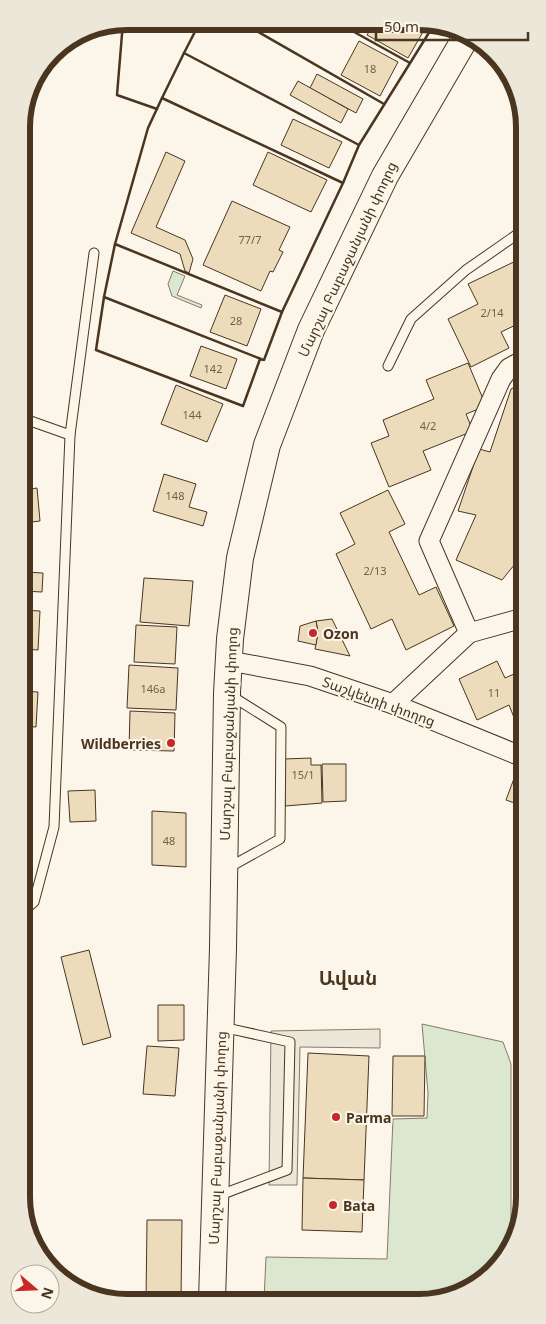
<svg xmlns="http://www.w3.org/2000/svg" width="546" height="1324" viewBox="0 0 546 1324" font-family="'Noto Sans','Noto Sans Armenian',sans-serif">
<rect width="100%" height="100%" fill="#fbf6e9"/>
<g fill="#dce7d0" stroke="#887966">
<path d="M 173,271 L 185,276 L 177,295 L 202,305 L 201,308 L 172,296 L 168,284 Z"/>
<path d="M 422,1024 L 503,1042 L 511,1064 L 511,1238 L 499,1266 L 446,1299 L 264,1300 L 266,1257 L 387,1259 L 393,1119 L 427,1118 L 428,1093 Z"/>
<path d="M 521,1081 L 524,1081 L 525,1203 L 517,1222 Z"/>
</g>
<path fill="#ede7d9" stroke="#887966" d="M 380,1029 L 380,1048 L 300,1047 L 297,1185 L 269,1185 L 271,1031 Z"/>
<g fill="#ecdcbc" stroke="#4a3520">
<path d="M 374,23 L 428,23 L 408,58 L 367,35 Z"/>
<path d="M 359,41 L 398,62 L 380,96 L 341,75 Z"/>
<path d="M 317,74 L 363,99 L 356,113 L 310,88 Z"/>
<path d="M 298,81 L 348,109 L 341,123 L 290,95 Z"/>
<path d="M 293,119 L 342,142 L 329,168 L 281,145 Z"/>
<path d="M 166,152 L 185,161 L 156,227 L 185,240 L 193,259 L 189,273 L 185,271 L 180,254 L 131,233 Z"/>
<path d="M 268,152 L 327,180 L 311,212 L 253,185 Z"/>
<path d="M 232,201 L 290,227 L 279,250 L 283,252 L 273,272 L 270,271 L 261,291 L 203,265 Z"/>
<path d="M 522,258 L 522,322 L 501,332 L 509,348 L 471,367 L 448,319 L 478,304 L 468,284 Z"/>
<path d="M 225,295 L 261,309 L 247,346 L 210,332 Z"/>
<path d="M 201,346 L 237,359 L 226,389 L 190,376 Z"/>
<path d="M 468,363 L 486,406 L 466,414 L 473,431 L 423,451 L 431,470 L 389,487 L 371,443 L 389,436 L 383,420 L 434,399 L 426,380 Z"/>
<path d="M 522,383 L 523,554 L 502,580 L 456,560 L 476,515 L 458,511 L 479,449 L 490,452 L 511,389 Z"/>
<path d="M 176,385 L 223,404 L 207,442 L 161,424 Z"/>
<path d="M 164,474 L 196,484 L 189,507 L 207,512 L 203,526 L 153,511 Z"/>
<path d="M 37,488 L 40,521 L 23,523 L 23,490 Z"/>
<path d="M 388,490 L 405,524 L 389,532 L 419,595 L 436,587 L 454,626 L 406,650 L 392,619 L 371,629 L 336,554 L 355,544 L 340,513 Z"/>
<path d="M 23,572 L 43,573 L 42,592 L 23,591 Z"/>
<path d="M 144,578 L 193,581 L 189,626 L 140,622 Z"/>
<path d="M 23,610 L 40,611 L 38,650 L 23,649 Z"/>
<path d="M 332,619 L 350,656 L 315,649 L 318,632 L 316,621 Z"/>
<path d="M 316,621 L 318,632 L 316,645 L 298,641 L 300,626 Z"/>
<path d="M 136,625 L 177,627 L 175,664 L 134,662 Z"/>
<path d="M 497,661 L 505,678 L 523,670 L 523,717 L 515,720 L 509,705 L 477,720 L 459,679 Z"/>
<path d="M 129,665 L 178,668 L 176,710 L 127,708 Z"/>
<path d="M 23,691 L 38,692 L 36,727 L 23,726 Z"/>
<path d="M 130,711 L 175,713 L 174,751 L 129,750 Z"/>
<path d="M 311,758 L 311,765 L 321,765 L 322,803 L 285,806 L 284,759 Z"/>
<path d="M 322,764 L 346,764 L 346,801 L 323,802 Z"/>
<path d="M 519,765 L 523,767 L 523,806 L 506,800 Z"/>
<path d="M 95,790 L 96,821 L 70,822 L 68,791 Z"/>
<path d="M 152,811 L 186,813 L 186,867 L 152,865 Z"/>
<path d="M 89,950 L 111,1037 L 83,1045 L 61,957 Z"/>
<path d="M 158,1005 L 184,1005 L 184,1040 L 158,1041 Z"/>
<path d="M 147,1046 L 179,1048 L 175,1096 L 143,1094 Z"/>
<path d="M 308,1053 L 369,1056 L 364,1180 L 303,1178 Z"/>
<path d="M 393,1056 L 425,1056 L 424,1116 L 392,1116 Z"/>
<path d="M 303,1178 L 364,1180 L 362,1232 L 302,1230 Z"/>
<path d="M 147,1220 L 182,1220 L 181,1300 L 146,1301 Z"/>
</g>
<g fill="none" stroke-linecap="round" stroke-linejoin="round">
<defs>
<g id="lane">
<path d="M 388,366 L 411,319 L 466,270 L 522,231"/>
<path d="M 22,418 L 70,435"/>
<path d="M 228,868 L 280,839 L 281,727 L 230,695"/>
<path d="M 24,911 L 34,902 L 54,827 L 70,435 L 94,253"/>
<path d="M 220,1195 L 287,1170 L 290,1042 L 222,1027"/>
<path d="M 35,1241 L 37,1241"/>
</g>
<g id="street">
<path d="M 469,633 L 523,618"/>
<path d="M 230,661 L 310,676 L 393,704 L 523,757"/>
<path d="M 393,704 L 469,633 L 429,541 L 501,379 L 509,368 L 522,361"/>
</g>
<path id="secondary" d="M 212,1300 L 223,948 L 227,693 L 230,639 L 240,558 L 267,445 L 311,330 L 385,176 L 466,37"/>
</defs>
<use href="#lane" stroke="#4a3520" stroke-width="11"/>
<use href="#street" stroke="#4a3520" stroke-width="21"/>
<use href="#secondary" stroke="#4a3520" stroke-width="28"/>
<use href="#lane" stroke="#fbf6e9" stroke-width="9"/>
<use href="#street" stroke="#fbf6e9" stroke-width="19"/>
<use href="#secondary" stroke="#fbf6e9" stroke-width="26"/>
<g stroke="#4a3520" stroke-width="2.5">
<path d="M 123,22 L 117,95 L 157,109"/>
<path d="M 200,22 L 184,53 L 359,145"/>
<path d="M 241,22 L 384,104"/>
<path d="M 338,23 L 410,63"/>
<path d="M 184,53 L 162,98 L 343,183"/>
<path d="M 162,98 L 148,128 L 115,244 L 282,312"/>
<path d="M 115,244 L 104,297 L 96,350 L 243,406 L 260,359 L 264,360 L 282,312 L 343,183 L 359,145 L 435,23"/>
<path d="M 104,297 L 261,359"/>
</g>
</g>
<g fill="#c62828" stroke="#fbf6e9" stroke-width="2">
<circle cx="313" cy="633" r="5"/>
<circle cx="171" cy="743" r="5"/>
<circle cx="336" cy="1117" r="5"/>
<circle cx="333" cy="1205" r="5"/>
</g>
<g text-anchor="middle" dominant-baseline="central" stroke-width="4" stroke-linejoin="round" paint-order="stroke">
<g font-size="11" fill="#725f47">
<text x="370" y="68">18</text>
<text x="250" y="239">77/7</text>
<text x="492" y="312">2/14</text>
<text x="236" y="320">28</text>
<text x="213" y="368">142</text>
<text x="192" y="414">144</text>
<text x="428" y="425">4/2</text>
<text x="175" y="495">148</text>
<text x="375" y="570">2/13</text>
<text x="153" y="688">146a</text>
<text x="494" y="692">11</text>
<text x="303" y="774">15/1</text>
<text x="169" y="840">48</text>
</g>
<g font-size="14" fill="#4a3520" stroke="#fbf6e9">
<text transform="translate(347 259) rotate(-65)">Մարշալ Բաբաջանյանի փողոց</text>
<text transform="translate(379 701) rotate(20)">Տաշկենդի փողոց</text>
<text transform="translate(228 734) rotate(-88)">Մարշալ Բաբաջանյանի փողոց</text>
<text transform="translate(217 1138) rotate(-88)">Մարշալ Բաբաջանյանի փողոց</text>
</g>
<g font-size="14" font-weight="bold" fill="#4a3520" stroke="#fbf6e9" text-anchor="start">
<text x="323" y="633">Ozon</text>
<text x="161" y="743" text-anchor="end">Wildberries</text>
<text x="346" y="1117">Parma</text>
<text x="343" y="1205">Bata</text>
</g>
<g font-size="19" font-weight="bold" fill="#4a3520" stroke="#fbf6e9">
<text x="348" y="978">Ավան</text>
</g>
</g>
<path d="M0 0H546V1324H0ZM127 30H419A97 97 0 0 1 516 127V1197A97 97 0 0 1 419 1294H127A97 97 0 0 1 30 1197V127A97 97 0 0 1 127 30Z" fill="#ede7d9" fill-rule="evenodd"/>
<path fill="none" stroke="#4a3520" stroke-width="6" d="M127 30H419A97 97 0 0 1 516 127V1197A97 97 0 0 1 419 1294H127A97 97 0 0 1 30 1197V127A97 97 0 0 1 127 30Z"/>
<g transform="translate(35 1289) rotate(109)"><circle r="24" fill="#fbf6e9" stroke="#b4a999"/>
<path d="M0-4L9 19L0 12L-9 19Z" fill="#c62828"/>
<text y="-8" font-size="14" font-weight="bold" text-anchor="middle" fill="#4a3520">N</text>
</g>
<path d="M376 32v8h152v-8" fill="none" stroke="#4a3520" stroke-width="2.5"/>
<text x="384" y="32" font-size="15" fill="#4a3520" stroke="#fbf6e9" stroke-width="4" paint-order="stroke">50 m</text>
</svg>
